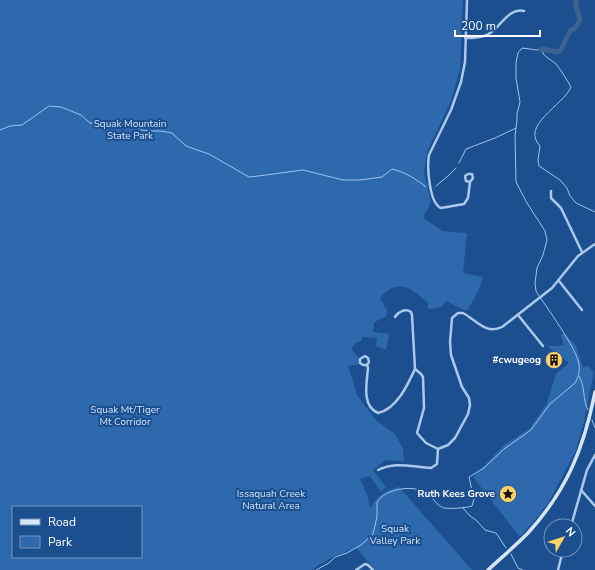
<svg xmlns="http://www.w3.org/2000/svg" width="595" height="570" viewBox="0 0 595 570" font-family="'Nunito Sans',sans-serif">
<rect width="100%" height="100%" fill="#1b4f8f"/>
<g fill="#2e69ad" fill-rule="evenodd">
<path d="M 0,0 L 463,0 L 460,69 L 451,101 L 427,152 L 424,173 L 431,202 L 423,218 L 443,231 L 467,233 L 463,273 L 483,277 C 479,290 474,301 466,311 L 446,301 L 442,307 L 428,309 L 428,303 C 411,288 398,277 380,298 L 387,310 L 386,317 L 378,320 L 374,323 L 373,332 L 389,334 L 386,350 L 376,346 L 377,338 L 363,337 L 360,342 L 356,342 L 351,349 L 359,358 L 359,364 L 348,366 L 358,397 L 377,421 L 395,434 L 403,449 L 404,461 L 386,460 L 373,470 L 386,487 L 381,492 L 370,476 L 360,479 L 368,497 L 370,508 C 379,495 383,491 399,487 L 472,570 L 375,570 L 354,545 L 356,548 L 339,555 L 338,554 L 317,566 L 313,570 L 0,570 ZM 13,507 L 141,507 L 141,557 L 13,557 Z"/>
<path d="M 560,334 L 565,334 L 576,346 L 583,367 L 588,366 L 594,372 L 584,421 L 576,450 L 549,502 L 538,516 L 520,537 L 473,477 L 505,444 L 529,429 L 547,403 L 556,374 L 569,363 L 547,346 L 558,346 L 564,345 Z"/>
</g>
<g fill="none" stroke-linecap="round" stroke-linejoin="round">
<g stroke="#9cc4f0" stroke-width="1">
<path d="M 0,130 L 10,126 L 22,125 L 49,106 L 61,107 L 81,115 L 90,123 L 105,125 L 132,124 L 142,130 L 151,131 L 161,131 L 172,133 L 186,146 L 209,154 L 249,177 L 258,176 L 303,170 L 343,180 L 360,180 L 382,177 L 392,169 C 405,172 416,179 426,187"/>
<path d="M 459,163 L 466,149 L 495,138 L 516,128"/>
<path d="M 436,186 L 448,176 L 456,168"/>
<path d="M 579,376 C 586,388 582,399 588,410"/>
<path d="M 592,420 L 595,428"/>
<path d="M 463,508 L 470,516 L 476,520 L 485,530 L 496,533 L 506,548"/>
<path d="M 511,554 L 518,568 L 523,570"/>
<path d="M 316,570 L 329,563 L 335,557 L 347,553 L 361,545 L 373,534 L 377,517 L 377,502 C 386,488 415,484 428,494 C 433,498 437,506 444,508 C 449,509 467,508 472,506 L 474,499 L 469,477 L 484,468 L 504,449 L 531,430 L 550,404 L 575,383 C 578,378 580,372 579,365 C 577,348 546,307 536,291 L 535,283 L 537,268 L 543,255 L 547,240 L 545,231 L 527,203 L 516,182 L 515,136 L 517,120 L 517,114 L 520,102 L 516,78 L 516,63 L 518,53 L 522,48 L 537,50 L 541,49 C 544,58 551,59 557,65 C 562,72 567,80 571,87 C 564,105 520,125 540,146 L 538,160 L 539,166 L 560,180 L 567,188 L 570,196 L 576,203 L 595,212"/>
</g>
<path stroke="#3c6290" stroke-width="5" d="M 541,49 L 558,52 L 560,51 L 570,31 L 575,28 L 580,20 L 576,5 L 576,0"/>
<g stroke="#a9c9ee" stroke-width="2.5">
<path d="M 467,0 L 465,62 L 461,82 L 451,110 L 429,155 C 427,167 429,203 441,208 L 464,204 L 468,198 L 470,182 L 473,178 L 472,174 L 468,174 L 465,176 L 466,181 L 470,182"/>
<path d="M 465,38 C 472,38 480,38 487,35 C 500,29 508,7 524,11"/>
<path d="M 551,191 L 551,198 L 561,208 L 582,252"/>
<path d="M 559,281 L 582,310"/>
<path d="M 518,315 L 543,346"/>
<path d="M 395,317 C 398,312 405,308 411,312 L 412,315 L 415,369 L 421,374 L 423,377 L 424,408 L 417,433 L 426,443 L 438,449"/>
<path d="M 367,365 L 369,362 L 368,358 L 365,356 L 360,359 L 360,363 L 363,365 L 367,365 L 368,368 C 367,382 361,406 378,413 C 397,409 408,384 415,369"/>
<path d="M 438,449 L 448,445 L 455,438 L 468,414 L 470,405 L 469,398 L 462,387 L 451,355 L 450,342 L 452,318 L 458,313 L 463,313 C 476,320 486,335 502,327 L 552,288 L 578,256 L 595,244"/>
<path d="M 378,470 C 395,461 412,467 431,468 L 437,464 L 438,449"/>
<path d="M 581,490 L 595,506"/>
<path d="M 571,526 L 587,470 L 595,455"/>
<path d="M 356,570 L 365,564 L 368,565 L 373,570"/>
<path d="M 558,570 L 563,550"/>
</g>
<path stroke="#d6e6fa" stroke-width="3.5" d="M 488,570 C 501,558 515,546 528,533 C 567,490 584,448 595,392"/>
</g>
<defs>
<symbol id="building-disc" viewBox="-11 -11 22 22"><circle r="9.5" fill="#ffd166" stroke="#1b4f8f"/><path d="M-4-6H4V6H1V3H-1V6H-4ZM-2.5-4.3h1.7v1.8h-1.7ZM.8-4.3h1.7v1.8H.8ZM-2.5-1h1.7V.8h-1.7ZM.8-1h1.7V.8H.8Z" fill="#111"/></symbol>
<symbol id="sight-disc" viewBox="-11 -11 22 22"><circle r="9.5" fill="#ffd166" stroke="#1b4f8f"/><path d="M0-6L1.8-2.2L6-1.7L2.9 1.2L3.7 5.4L0 3.3L-3.7 5.4L-2.9 1.2L-6-1.7L-1.8-2.2Z" fill="#111"/></symbol>
</defs>
<g fill-rule="evenodd">
<use href="#building-disc" x="544" y="350" width="20" height="20"/>
<use href="#sight-disc" x="498" y="484" width="20" height="20"/>
</g>
<g text-anchor="middle" dominant-baseline="central" stroke-width="4" stroke-linejoin="round" paint-order="stroke">
<g font-size="10" fill="#cfe3fa" stroke="#1b4f8f">
<text x="130" y="124">Squak Mountain<tspan x="130" dy="12">State Park</tspan></text>
<text x="125" y="410">Squak Mt/Tiger<tspan x="125" dy="12">Mt Corridor</tspan></text>
<text x="271" y="494">Issaquah Creek<tspan x="271" dy="12">Natural Area</tspan></text>
<text x="395" y="529">Squak<tspan x="395" dy="12">Valley Park</tspan></text>
</g>
<g font-size="10" font-weight="bold" fill="#fff" stroke="#1b4f8f" text-anchor="end">
<text x="541" y="360">#cwugeog</text>
<text x="495" y="494">Ruth Kees Grove</text>
</g>
</g>
<rect x="12" y="506" width="130" height="52" fill="#1b4f8f" stroke="#7695bc"/>
<rect x="20" y="519" width="20" height="6" fill="#d6e6fa" stroke="#7695bc"/>
<text x="48" y="526" font-size="12" fill="#ffffff">Road</text>
<rect x="20" y="536" width="20" height="12" fill="#2e69ad" stroke="#7695bc"/>
<text x="48" y="546" font-size="12" fill="#ffffff">Park</text>
<g transform="translate(563 538) rotate(51)"><circle r="19" fill="#1b4f8f" stroke="#7695bc"/>
<path d="M0-3L7 15L0 10L-7 15Z" fill="#ffd166"/>
<text y="-6" font-size="11" font-weight="bold" text-anchor="middle" fill="#ffffff">N</text>
</g>
<path d="M455 30v6h85v-6" fill="none" stroke="#ffffff" stroke-width="2"/>
<text x="461" y="30" font-size="12" fill="#ffffff" stroke="#1b4f8f" stroke-width="3" paint-order="stroke">200 m</text>
</svg>
